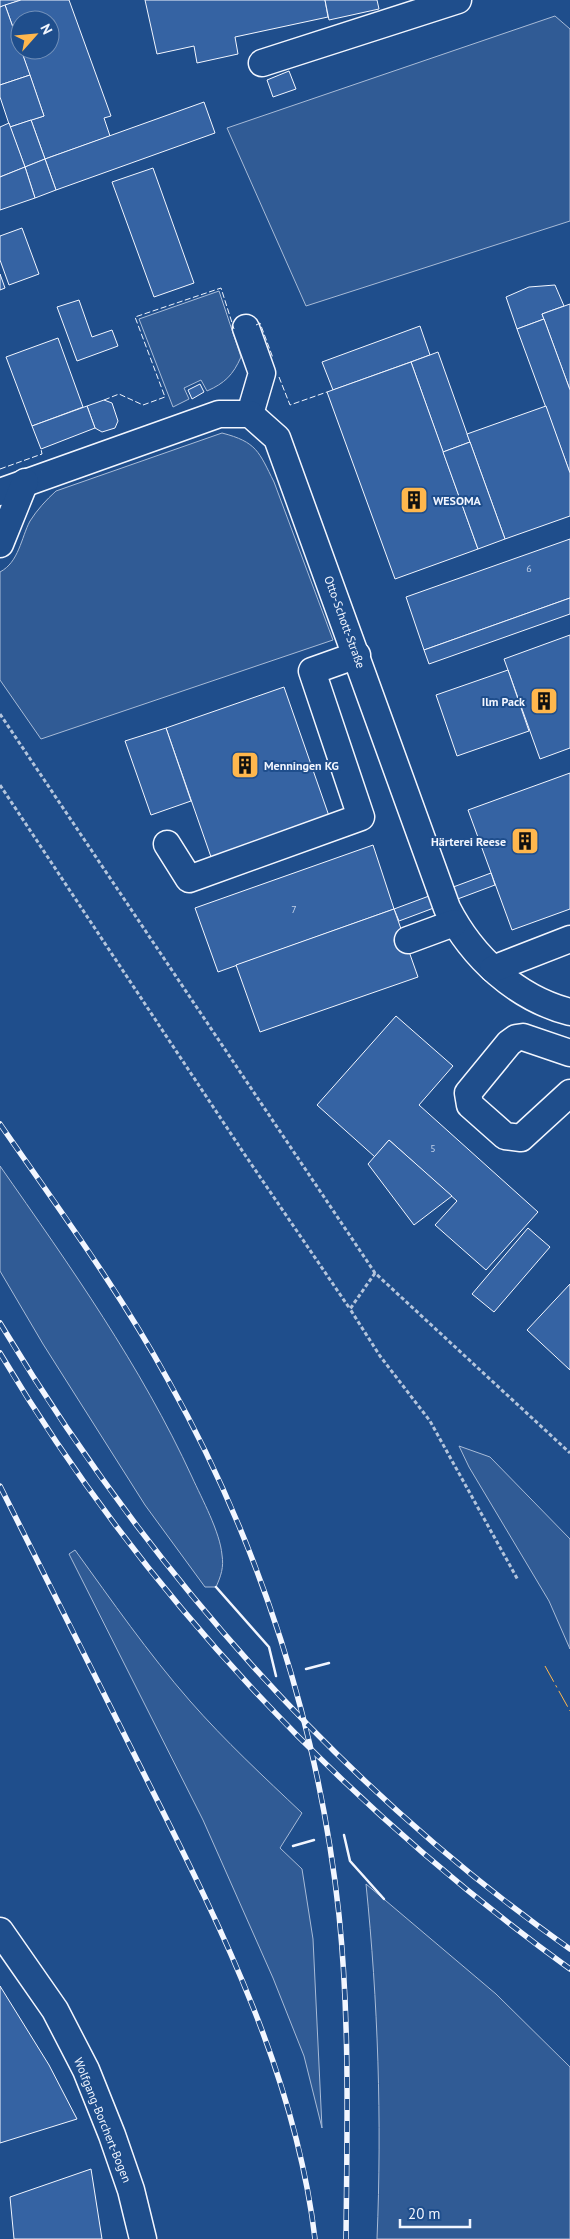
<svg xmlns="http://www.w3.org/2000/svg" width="570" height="2239" viewBox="0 0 570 2239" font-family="'PT Sans',sans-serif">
<rect width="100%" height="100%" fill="#1f4e8c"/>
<g fill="#305b95" stroke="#a8bbd7">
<path d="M 555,16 L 570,29 L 570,221 L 306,306 L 227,128 Z"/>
<path d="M 219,291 L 241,357 C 233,375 225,383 207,391 L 201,380 L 184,388 L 189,399 L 173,407 L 139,319 Z"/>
<path d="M 222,433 C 257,442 259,452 274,482 L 333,640 L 41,739 L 0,680 L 0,572 C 19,562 21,538 30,521 C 37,510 46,500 56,491 Z"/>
<path d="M 0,1166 C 70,1266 141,1366 192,1477 C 202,1499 220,1532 222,1555 C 224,1567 221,1576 216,1587 L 205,1587 L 145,1505 L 43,1344 L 0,1271 Z"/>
<path d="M 459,1446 L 490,1457 L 570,1539 L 570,1649 L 549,1601 L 469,1467 Z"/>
<path d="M 75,1550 C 112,1601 148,1653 190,1701 C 225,1741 264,1777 302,1813 L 280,1848 L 302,1869 L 313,1939 L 322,2128 L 304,2056 L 273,1978 L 203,1820 L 69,1554 Z"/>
<path d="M 366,1884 L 496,1994 L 570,2067 L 570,2239 L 377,2239 C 382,2120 378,2002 366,1884 Z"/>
</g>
<g fill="#3563a3" stroke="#f2f6ff">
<path d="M 0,0 L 21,0 L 0,7 Z"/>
<path d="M 21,0 L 69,0 L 111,116 L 104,118 L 110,136 L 45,159 L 31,120 L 44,116 L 21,50 L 50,50 L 50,20 L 20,20 L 20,47 L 5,5 Z"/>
<path d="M 145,0 L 325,0 L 328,17 L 235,37 L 238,54 L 197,63 L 194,46 L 157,54 Z"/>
<path d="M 325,0 L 377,0 L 379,9 L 329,20 Z"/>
<path d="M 5,5 L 30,75 L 0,85 L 0,7 Z"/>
<path d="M 289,71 L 296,89 L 273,97 L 267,80 Z"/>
<path d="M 30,75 L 44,116 L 10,127 L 0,97 L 0,85 Z"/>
<path d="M 204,102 L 215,133 L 56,190 L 45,159 Z"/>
<path d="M 31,120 L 45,159 L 25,167 L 10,127 Z"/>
<path d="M 9,123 L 25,167 L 0,177 L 0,127 Z"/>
<path d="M 45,159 L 56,190 L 35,198 L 25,167 Z"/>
<path d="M 25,167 L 35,198 L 0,210 L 0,177 Z"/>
<path d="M 153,168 L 194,283 L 154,297 L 112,182 Z"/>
<path d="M 22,228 L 39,274 L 9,285 L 0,260 L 0,236 Z"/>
<path d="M 0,274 L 5,288 L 0,290 Z"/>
<path d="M 555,285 L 564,306 L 542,314 L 544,319 L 517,329 L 506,297 L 529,287 Z"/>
<path d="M 79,300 L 92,337 L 112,330 L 118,346 L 77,361 L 57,307 Z"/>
<path d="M 570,304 L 570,390 L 542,314 Z"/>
<path d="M 544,319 L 570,390 L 570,473 L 517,329 Z"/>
<path d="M 420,326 L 430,355 L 333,390 L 322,362 Z"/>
<path d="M 58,338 L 83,407 L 32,426 L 6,357 Z"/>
<path d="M 438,352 L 470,442 L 443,452 L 411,362 Z"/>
<path d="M 411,362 L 478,549 L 395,579 L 327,392 Z"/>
<path d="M 200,384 L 204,392 L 192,399 L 188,390 Z"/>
<path d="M 104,400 L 112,403 L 118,421 L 115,428 L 102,432 L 95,428 L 87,406 Z"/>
<path d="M 87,406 L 95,428 L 41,449 L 32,426 Z"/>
<path d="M 546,406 L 570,473 L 570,516 L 505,539 L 467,434 Z"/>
<path d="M 470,442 L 505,539 L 478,549 L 443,452 Z"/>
<path d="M 570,539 L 570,598 L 424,650 L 406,597 Z"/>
<path d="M 570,598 L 570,614 L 429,664 L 424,650 Z"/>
<path d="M 570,635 L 570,748 L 540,759 L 504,659 Z"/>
<path d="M 508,670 L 529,731 L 457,756 L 436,695 Z"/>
<path d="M 284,687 L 329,816 L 211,857 L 166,728 Z"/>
<path d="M 166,728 L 191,801 L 151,815 L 125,741 Z"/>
<path d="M 570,773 L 570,909 L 512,930 L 468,810 Z"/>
<path d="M 373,845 L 394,909 L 218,972 L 195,908 Z"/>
<path d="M 491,873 L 495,885 L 399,921 L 394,909 Z"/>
<path d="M 394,909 L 418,977 L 260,1032 L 236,965 Z"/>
<path d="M 396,1016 L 453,1066 L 419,1105 L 538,1212 L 486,1270 L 435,1225 L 457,1201 L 389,1140 L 375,1157 L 317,1105 Z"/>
<path d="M 389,1140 L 452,1196 L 414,1225 L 368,1164 Z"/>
<path d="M 528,1228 L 550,1247 L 494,1312 L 472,1294 Z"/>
<path d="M 570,1284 L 570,1370 L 527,1330 Z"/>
<path d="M 0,1986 L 49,2065 L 77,2119 L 0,2143 Z"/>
<path d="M 91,2169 L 102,2239 L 14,2239 L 10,2197 Z"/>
</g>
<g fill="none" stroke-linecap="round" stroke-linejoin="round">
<defs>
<g id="minor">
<path d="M 262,63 L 458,0"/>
<path d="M 246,328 L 262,373 L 250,414"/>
<path d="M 0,492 L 219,414 L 250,414 L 277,438 L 447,908 C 472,957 516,998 570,1012"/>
<path d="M 0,544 L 25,482"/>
<path d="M 167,844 L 189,879 L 361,817 L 312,671 L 357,655"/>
<path d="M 408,940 L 454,923"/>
<path d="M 493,969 L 570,939"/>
<path d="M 570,1053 L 523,1037 L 516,1038 L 509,1043 L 468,1093 L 470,1105 L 505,1136 L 521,1138 L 570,1093"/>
<path d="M 0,1931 L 55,2010 L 86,2070 L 112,2135 L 131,2190 L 143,2239"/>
</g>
</defs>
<use href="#minor" stroke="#f2f6ff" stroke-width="29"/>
<g stroke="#b3c4dc" stroke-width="3" stroke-dasharray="4 2.5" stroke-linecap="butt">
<path d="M 0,714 L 375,1273 L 570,1453"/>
<path d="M 0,785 L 243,1152 L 350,1309"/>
<path d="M 375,1273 L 350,1309 L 380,1356 L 430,1421 L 518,1580"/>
</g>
<use href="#minor" stroke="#1f4e8c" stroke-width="26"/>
<defs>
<g id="rail">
<path d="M 0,1124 C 58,1208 119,1290 168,1380 C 260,1544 319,1728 339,1915 C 350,2022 347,2131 346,2239"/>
<path d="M 0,1323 C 146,1566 337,1785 570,1949"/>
<path d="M 0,1353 C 144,1595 342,1804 570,1969"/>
<path d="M 0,1486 C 51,1587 101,1688 151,1788 C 223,1931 296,2078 315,2239"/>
</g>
</defs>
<use href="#rail" stroke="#f2f6ff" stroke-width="5.5"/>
<use href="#rail" stroke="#1f4e8c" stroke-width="4" stroke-dasharray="11" stroke-linecap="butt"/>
<g stroke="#f2f6ff" stroke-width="1" stroke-dasharray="6 2.5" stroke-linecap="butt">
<path d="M 256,325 L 260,323 L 273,358"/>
<path d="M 279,377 L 290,405 L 327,392"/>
<path d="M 104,400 L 119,394 L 143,405 L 165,397 L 135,317 L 221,288 L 234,329"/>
<path d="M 0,469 L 42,454 L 41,449"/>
</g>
<g stroke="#f2f6ff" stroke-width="2.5">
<path d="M 216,1587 L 269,1647 L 276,1676"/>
<path d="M 306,1669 L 329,1663"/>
<path d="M 344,1835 L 350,1861 L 384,1899"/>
<path d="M 293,1846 L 314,1840"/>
</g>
<path stroke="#ffb74d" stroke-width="1" stroke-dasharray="18 4 2.5 4" stroke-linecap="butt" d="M 545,1666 L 570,1711"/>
</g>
<defs>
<symbol id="building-square" viewBox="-11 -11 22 22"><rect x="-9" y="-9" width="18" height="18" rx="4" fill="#ffb74d" stroke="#1f4e8c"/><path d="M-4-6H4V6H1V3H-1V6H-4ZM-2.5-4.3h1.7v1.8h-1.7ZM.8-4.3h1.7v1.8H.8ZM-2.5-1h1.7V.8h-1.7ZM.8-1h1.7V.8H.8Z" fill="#111"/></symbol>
</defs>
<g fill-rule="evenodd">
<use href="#building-square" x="398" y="484" width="32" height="32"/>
<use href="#building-square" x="528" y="685" width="32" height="32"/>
<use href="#building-square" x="229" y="749" width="32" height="32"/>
<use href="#building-square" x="509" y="825" width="32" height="32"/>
</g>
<g text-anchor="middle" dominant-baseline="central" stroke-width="4" stroke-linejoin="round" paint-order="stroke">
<g font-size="10" fill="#c3d1e8">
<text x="529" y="568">6</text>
<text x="294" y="909">7</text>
<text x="433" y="1148">5</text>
</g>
<g font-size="12" font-weight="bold" fill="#f2f6ff" stroke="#1f4e8c" text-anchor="start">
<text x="433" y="500">WESOMA</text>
<text x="525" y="701" text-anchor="end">Ilm Pack</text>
<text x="264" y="765">Menningen KG</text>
<text x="506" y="841" text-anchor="end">Härterei Reese</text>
</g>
<g font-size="12" fill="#f2f6ff" stroke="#1f4e8c">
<text transform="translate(345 622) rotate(70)">Otto-Schott-Straße</text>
<text transform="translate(103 2120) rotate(68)">Wolfgang-Borchert-Bogen</text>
</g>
</g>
<g transform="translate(35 35) rotate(63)"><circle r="24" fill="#1f4e8c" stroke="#7391ba"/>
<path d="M0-4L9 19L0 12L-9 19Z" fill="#ffb74d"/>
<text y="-8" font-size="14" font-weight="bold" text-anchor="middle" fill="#f2f6ff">N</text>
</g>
<path d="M400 2219v8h70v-8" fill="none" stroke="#f2f6ff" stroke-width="2.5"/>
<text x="408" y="2219" font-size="15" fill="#f2f6ff" stroke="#1f4e8c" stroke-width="4" paint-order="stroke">20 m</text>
</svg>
